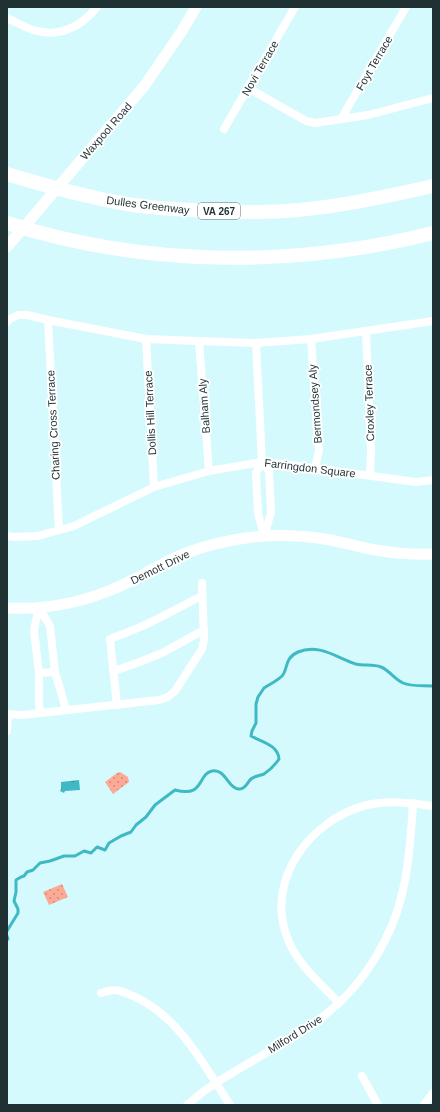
<svg xmlns="http://www.w3.org/2000/svg" width="440" height="1112" viewBox="0 0 440 1112" font-family="Helvetica,sans-serif">
<defs>
<pattern id="park-dots" width="8" height="8" patternUnits="userSpaceOnUse"><rect width="8" height="8" fill="#fcaa96"/><path d="M2 2h.1M6 6h.1" fill="none" stroke="#cb8b7b" stroke-width="1.8" stroke-linecap="round"/></pattern>
<pattern id="water-ripples" width="26" height="14" patternUnits="userSpaceOnUse"><rect width="26" height="14" fill="#3fb9c4"/><path d="M2 4q2-2 4 0t4 0M15 11q2-2 4 0t4 0" fill="none" stroke="#3497a0"/></pattern>
</defs>
<rect width="100%" height="100%" fill="#d4fafd"/>
<g fill="url(#park-dots)">
<path d="M 120,772 L 128,777 L 129,782 L 113,794 L 105,782 L 117,773 Z"/>
<path d="M 62,884 L 68,897 L 49,905 L 43,892 Z"/>
</g>
<path fill="url(#water-ripples)" d="M 79,780 L 80,790 L 65,791 L 64,793 L 60,791 L 61,789 L 61,782 Z"/>
<g fill="none" stroke-linecap="round" stroke-linejoin="round">
<g stroke="#3fb9c4" stroke-width="3">
<path d="M 7,931 L 18,913 L 18,909 L 14,901 L 16,892 L 16,880 L 21,877 L 24,876 L 27,872 L 33,870 L 40,863 L 50,861 L 64,856 L 75,856 L 84,851 L 91,853 L 97,847 L 105,850 L 109,843 L 121,836 L 131,832 L 136,825 L 146,817 L 155,805 L 175,790 C 205,798 197,774 212,771 C 226,769 227,787 238,789 C 244,790 247,784 250,780 C 253,776 259,776 264,774 C 270,770 275,765 279,759 C 278,745 262,742 251,736 L 252,731 L 256,723 L 256,704 L 258,697 L 264,688 C 270,684 277,681 282,676 C 288,670 284,658 298,652 C 319,643 337,658 356,664 C 364,666 373,664 381,667 C 389,670 394,679 403,683 C 412,687 423,685 433,686"/>
<path d="M 7,936 L 8,939 L 7,940"/>
</g>
<g stroke="#fff" stroke-width="8">
<path d="M 7,18 C 16,22 24,27 33,30 C 59,38 81,27 97,7"/>
<path d="M 248,88 L 306,121 L 315,123 L 368,115 L 433,98"/>
<path d="M 341,119 L 406,7"/>
<path d="M 224,129 L 295,7"/>
<path d="M 48,320 L 59,530"/>
<path d="M 7,322 L 10,319 L 18,315 L 27,315 L 48,320 L 146,339 L 199,341 L 256,343 L 311,339 L 433,321"/>
<path d="M 366,331 L 371,452 L 370,475"/>
<path d="M 146,339 L 154,487"/>
<path d="M 311,339 L 319,450 L 315,468"/>
<path d="M 199,341 L 209,471"/>
<path d="M 256,343 L 262,462 L 256,473 L 258,513 L 264,536"/>
<path d="M 262,462 L 269,471 L 271,512 L 265,534"/>
<path d="M 7,536 L 14,537 L 38,536 L 74,526 L 154,487 L 209,471 L 262,462 L 283,464 L 416,482 L 433,480"/>
<path d="M 114,671 L 137,663 L 162,653 L 204,630"/>
<path d="M 39,673 L 55,672"/>
<path d="M 117,705 L 110,639 C 126,633 142,627 157,619 C 172,612 187,603 202,596"/>
<path d="M 40,713 L 39,702 L 39,673 L 34,630 L 39,607 L 50,626 L 55,672 L 63,699 L 66,710"/>
<path d="M 7,714 L 22,715 L 159,700 L 168,697 L 175,691 L 202,649 L 204,640 L 202,583"/>
<path d="M 7,731 L 8,715"/>
<path d="M 101,993 C 115,988 119,990 133,996 C 179,1016 204,1065 230,1105"/>
<path d="M 339,1003 C 320,983 296,963 287,937 C 265,879 311,819 367,805 C 389,800 411,803 433,806"/>
<path d="M 362,1076 L 378,1105"/>
<path d="M 187,1105 L 204,1091 L 216,1083 C 235,1071 254,1060 273,1049 C 289,1039 306,1030 321,1018 C 364,986 394,936 404,885 C 410,858 411,831 413,803"/>
<path d="M 424,1105 L 433,1093"/>
</g>
<g stroke="#fff" stroke-width="11">
<path d="M 7,247 L 145,85 L 182,31 L 196,7"/>
<path d="M 7,608 C 42,610 79,603 111,590 C 131,582 149,571 168,561 C 192,549 219,542 246,538 C 272,534 299,535 325,539 C 342,542 359,547 375,550 C 394,553 414,555 433,554"/>
</g>
<g stroke="#fff" stroke-width="14">
<path d="M 7,174 C 46,186 87,197 127,204 C 149,208 171,209 193,210 C 215,212 236,212 257,212 C 316,212 375,199 433,186"/>
<path d="M 7,223 C 144,267 294,268 433,233"/>
</g>
</g>
<g text-anchor="middle" dominant-baseline="central" stroke-width="4" stroke-linejoin="round" paint-order="stroke">
<rect fill="#fff" stroke="#626f70" stroke-width="1" x="198" y="203" width="42" height="16" rx="3"/>
<g font-size="10" font-weight="bold" fill="#1f3133">
<text x="219" y="211">VA 267</text>
</g>
<g font-size="11" fill="#1f3133" stroke="#fff">
<text transform="translate(374 63) rotate(-60)">Foyt Terrace</text>
<text transform="translate(260 68) rotate(-60)">Novi Terrace</text>
<text transform="translate(106 131) rotate(-49)">Waxpool Road</text>
<text transform="translate(148 205) rotate(7)">Dulles Greenway</text>
<text transform="translate(369 403) rotate(-92)">Croxley Terrace</text>
<text transform="translate(315 404) rotate(-94)">Bermondsey Aly</text>
<text transform="translate(204 406) rotate(-94)">Balham Aly</text>
<text transform="translate(150 413) rotate(-93)">Dollis Hill Terrace</text>
<text transform="translate(53 425) rotate(-93)">Charing Cross Terrace</text>
<text transform="translate(310 468) rotate(7)">Farringdon Square</text>
<text transform="translate(160 567) rotate(-26)">Demott Drive</text>
<text transform="translate(295 1034) rotate(-32)">Milford Drive</text>
</g>
</g>
<rect width="440" height="1112" fill="none" stroke="#1f3133" stroke-width="16"/>
</svg>
